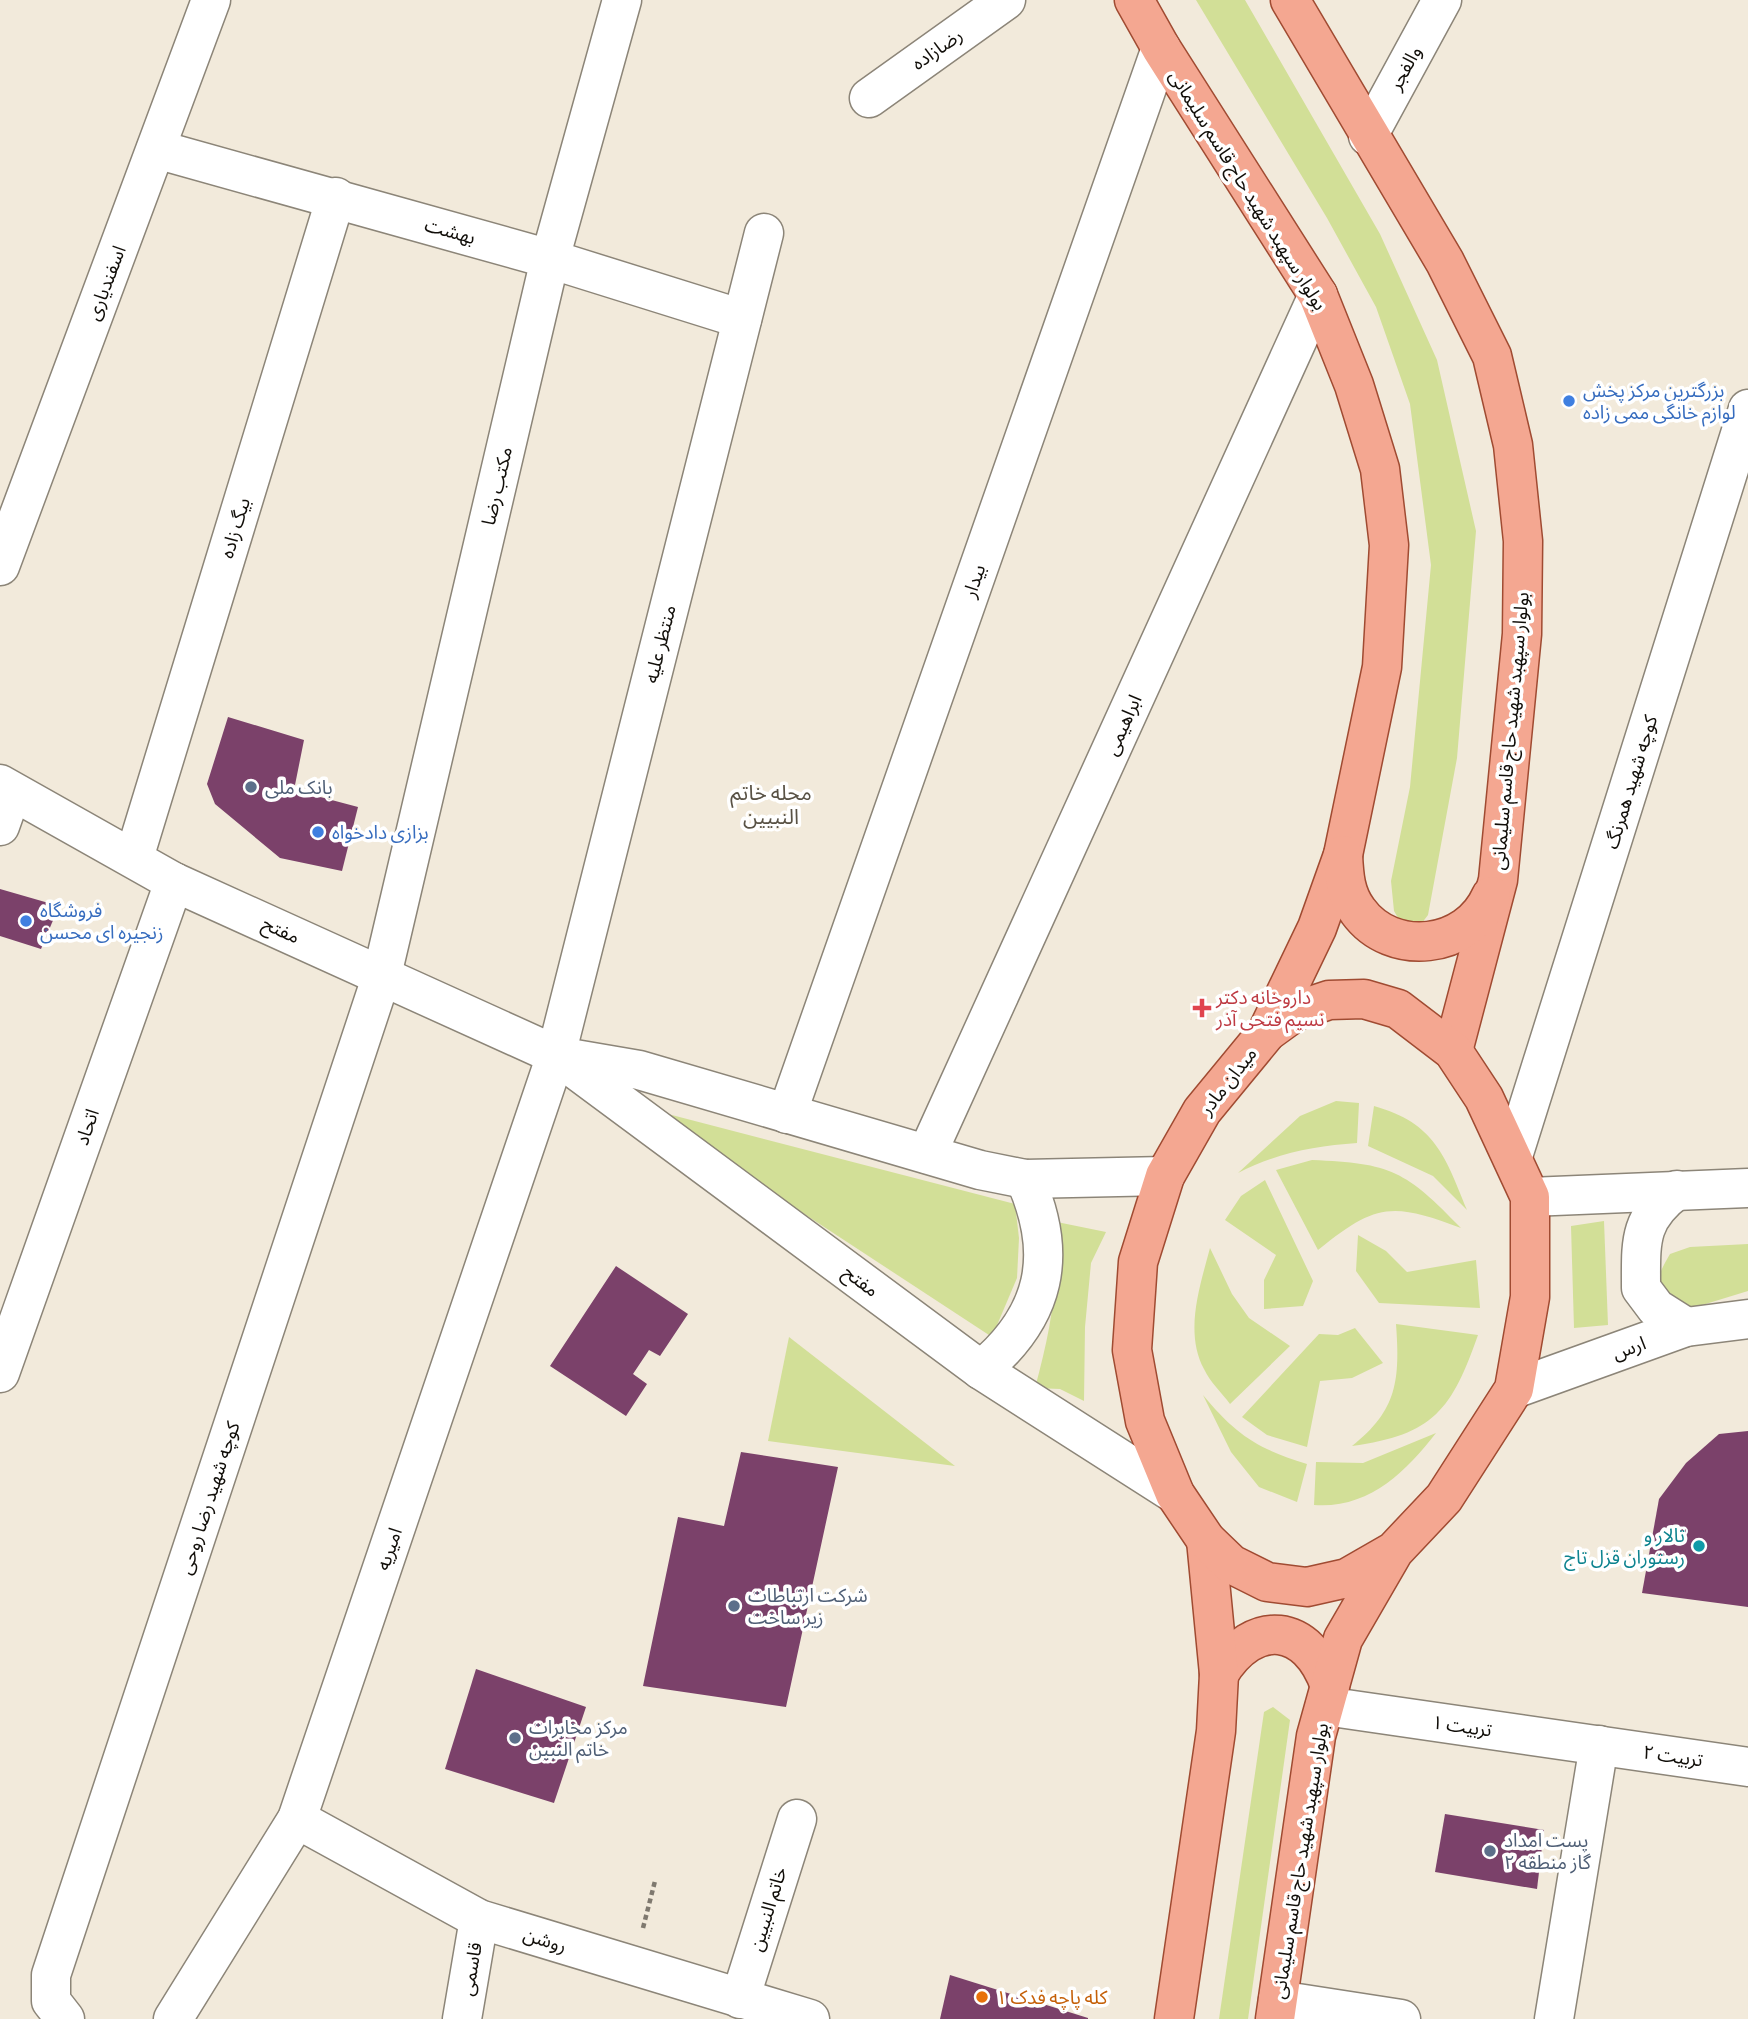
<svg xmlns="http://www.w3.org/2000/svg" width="1748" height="2019" viewBox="0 0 1748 2019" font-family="'Crimson Pro','Noto Sans Arabic',serif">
<rect width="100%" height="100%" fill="#f2eadb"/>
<g fill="#d2df97">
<path d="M 1196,0 L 1245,0 L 1380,234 L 1437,360 L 1476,531 L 1457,758 L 1428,915 L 1418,928 L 1401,923 L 1394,911 L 1391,881 L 1410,787 L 1431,565 L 1410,404 L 1376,307 L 1327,218 Z"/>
<path d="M 1336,1101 L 1359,1103 L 1357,1143 C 1315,1146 1276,1153 1238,1173 L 1300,1116 Z"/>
<path d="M 1374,1106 C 1435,1123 1445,1156 1467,1210 L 1433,1176 L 1368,1146 Z"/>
<path d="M 641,1107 L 1015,1204 L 1019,1238 L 1017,1278 L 992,1337 Z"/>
<path d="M 1312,1160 C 1391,1163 1406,1171 1461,1228 C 1392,1202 1376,1203 1318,1250 L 1276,1170 Z"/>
<path d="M 1265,1180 L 1313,1281 L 1303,1306 L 1264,1309 L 1264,1280 L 1276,1255 L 1225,1220 L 1241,1196 Z"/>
<path d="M 1052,1221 L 1106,1232 L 1091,1263 L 1085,1327 L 1084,1401 L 1060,1389 L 1035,1388 C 1051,1328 1060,1284 1052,1221 Z"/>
<path d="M 1604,1221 L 1608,1325 L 1574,1328 L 1571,1226 Z"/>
<path d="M 1358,1235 L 1386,1251 L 1407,1272 L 1476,1260 L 1480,1308 L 1379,1303 L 1356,1271 Z"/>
<path d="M 1748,1244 L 1748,1291 L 1699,1306 L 1674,1306 C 1653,1284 1656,1278 1670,1254 L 1690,1247 Z"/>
<path d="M 1210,1248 L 1232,1294 L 1249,1318 L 1290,1346 L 1230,1404 C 1222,1393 1210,1382 1204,1369 C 1184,1332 1200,1286 1210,1248 Z"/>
<path d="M 1396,1324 L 1478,1335 C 1452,1409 1434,1435 1352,1446 C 1398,1410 1400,1379 1396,1324 Z"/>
<path d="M 1355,1328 L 1383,1363 L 1352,1378 L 1320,1381 L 1307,1447 L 1267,1435 L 1242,1417 L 1319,1334 L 1338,1335 Z"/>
<path d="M 789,1337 L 955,1466 L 768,1441 Z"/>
<path d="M 1203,1395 C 1236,1435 1258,1449 1307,1464 L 1297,1502 L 1259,1487 L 1231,1452 Z"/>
<path d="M 1436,1433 C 1405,1473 1368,1509 1314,1505 L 1316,1462 L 1363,1463 Z"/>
<path d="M 1273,1707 L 1290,1720 L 1248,2019 L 1219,2019 L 1264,1712 Z"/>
</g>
<g fill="#7b416a">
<path d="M 228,717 L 304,740 L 294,790 L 358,807 L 342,871 L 280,858 L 215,804 L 207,784 Z"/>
<path d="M 0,889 L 59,906 L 41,949 L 0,936 Z"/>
<path d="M 616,1266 L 688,1314 L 660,1356 L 649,1350 L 633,1374 L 647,1384 L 626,1416 L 550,1366 Z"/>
<path d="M 1748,1431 L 1748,1607 L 1642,1593 L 1659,1499 L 1686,1463 L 1719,1434 Z"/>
<path d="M 741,1452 L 838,1467 L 786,1707 L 643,1686 L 678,1517 L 724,1526 Z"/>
<path d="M 476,1669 L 586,1707 L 554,1803 L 445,1769 Z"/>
<path d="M 1445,1814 L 1544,1830 L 1537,1889 L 1435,1872 Z"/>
<path d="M 950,1975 L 1088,2018 L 1088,2019 L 940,2019 Z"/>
</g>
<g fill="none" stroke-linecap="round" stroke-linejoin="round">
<defs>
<g id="minor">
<path d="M 869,98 L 1006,0"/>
<path d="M 1368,136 L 1442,0"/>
<path d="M 156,149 L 550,259 L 742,319"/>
<path d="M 0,566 L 211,0"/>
<path d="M 0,826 L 12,792"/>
<path d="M 134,858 L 336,197"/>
<path d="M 787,1114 L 1161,48"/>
<path d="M 927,1154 L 1318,295"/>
<path d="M 1513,1156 L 1748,409"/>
<path d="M 0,1373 L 174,882"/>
<path d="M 1325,1706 L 1748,1767"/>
<path d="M 297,1819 L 479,1919 L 810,2019"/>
<path d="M 740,1999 L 797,1819"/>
<path d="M 1278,2000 L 1401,2019"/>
<path d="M 65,2019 L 51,2001 L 51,1975 L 382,975 L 550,259 L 622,0"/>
<path d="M 173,2019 L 297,1819 L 556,1055 L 764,233"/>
<path d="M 462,2019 L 479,1919"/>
<path d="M 1554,2019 L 1599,1745"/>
</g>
<g id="secondary">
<path d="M 0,784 L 174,882 L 556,1055 L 981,1370 L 1175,1494"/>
<path d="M 563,1057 L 639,1070 L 980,1170 L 1025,1179 L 1165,1176"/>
<path d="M 1677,1190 C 1638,1219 1641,1242 1641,1288 L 1656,1308 L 1686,1327"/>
<path d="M 1530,1197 L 1748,1188"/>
<path d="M 981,1370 C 1046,1316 1059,1255 1025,1179"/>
<path d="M 1514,1389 L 1686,1327 L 1748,1319"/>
</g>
<g id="primary">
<path d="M 1134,0 L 1161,48 L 1318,295 L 1354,385 L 1380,469 L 1389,545 L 1382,667 L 1343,855 L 1317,928 L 1267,1032"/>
<path d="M 1290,0 L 1445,262 L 1492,356 L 1513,445 L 1523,541 L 1522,634 L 1498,880 L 1453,1051"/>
<path d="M 1343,855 C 1344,875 1345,894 1358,911 C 1392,958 1468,949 1491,896"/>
<path d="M 1219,1674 C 1254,1617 1308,1623 1330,1686"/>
<path d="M 1174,2019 L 1216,1731 L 1219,1674 L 1206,1540"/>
<path d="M 1275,2019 L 1316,1736 L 1343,1639 L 1394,1551 L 1444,1498 L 1514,1389 L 1530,1297 L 1530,1197 L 1484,1098 L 1453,1051 L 1398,1009 L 1364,999 L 1329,1000 L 1296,1011 L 1267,1032 L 1202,1111 L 1165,1176 L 1138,1262 L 1132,1350 L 1145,1421 L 1175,1494 L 1206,1540 L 1231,1564 L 1267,1582 L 1307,1587 L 1347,1578 L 1394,1551"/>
</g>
</defs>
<use href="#minor" stroke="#8c8578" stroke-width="41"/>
<use href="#secondary" stroke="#8c8578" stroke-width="41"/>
<use href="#primary" stroke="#a04b32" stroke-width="41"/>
<path stroke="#7f796f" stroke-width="4.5" stroke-dasharray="5 3.5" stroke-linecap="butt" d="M 643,1928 L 655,1881"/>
<use href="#minor" stroke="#fff" stroke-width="38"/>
<use href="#secondary" stroke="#fff" stroke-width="38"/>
<use href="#primary" stroke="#f4a791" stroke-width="38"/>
</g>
<g fill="#3f7fe0" stroke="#fff" stroke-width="2.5">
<circle cx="1569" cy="401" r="7"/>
<circle cx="318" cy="832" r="7"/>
<circle cx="26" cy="921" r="7"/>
</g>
<g fill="#5c6f8a" stroke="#fff" stroke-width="2.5">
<circle cx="251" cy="787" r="7"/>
<circle cx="734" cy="1606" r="7"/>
<circle cx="515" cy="1738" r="7"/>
<circle cx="1490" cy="1851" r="7"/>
</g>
<path fill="#e0444e" stroke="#fff" stroke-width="2.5" d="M1198.5 997.5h7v7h7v7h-7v7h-7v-7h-7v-7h7z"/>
<circle fill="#0f9aa8" stroke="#fff" stroke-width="2.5" cx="1699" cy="1546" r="7"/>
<circle fill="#e8710a" stroke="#fff" stroke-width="2.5" cx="982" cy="1997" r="7"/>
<g text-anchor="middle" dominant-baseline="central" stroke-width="7" stroke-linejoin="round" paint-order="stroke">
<g font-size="19" fill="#110e09" stroke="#fff">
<text transform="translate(937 49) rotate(-35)">رضازاده</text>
<text transform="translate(1405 68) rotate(-61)">والفجر</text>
<text transform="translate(1248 190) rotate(58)">بولوار سپهبد شهید حاج قاسم سلیمانی</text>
<text transform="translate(450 231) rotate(16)">بهشت</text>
<text transform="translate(106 283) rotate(-69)">اسفندیاری</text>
<text transform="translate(497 486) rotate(-77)">مکتب رضا</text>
<text transform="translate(235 528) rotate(-73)">بیگ زاده</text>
<text transform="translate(974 581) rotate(-71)">بیدار</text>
<text transform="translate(660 644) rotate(-76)">منتظر علیه</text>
<text transform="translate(1123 725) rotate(-66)">ابراهیمی</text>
<text transform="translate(1510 731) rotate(-85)">بولوار سپهبد شهید حاج قاسم سلیمانی</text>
<text transform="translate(1631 782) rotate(-73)">کوچه شهید همرنگ</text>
<text transform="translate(281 930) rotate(24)">مفتح</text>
<text transform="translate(1228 1081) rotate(-52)">میدان مادر</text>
<text transform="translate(87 1127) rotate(-71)">اتحاد</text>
<text transform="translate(861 1281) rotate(37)">مفتح</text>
<text transform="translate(1629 1348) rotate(-20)">ارس</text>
<text transform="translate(209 1498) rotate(-72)">کوچه شهید رضا روحی</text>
<text transform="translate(389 1549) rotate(-71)">امیریه</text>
<text transform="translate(1462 1726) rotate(8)">تربیت ۱</text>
<text transform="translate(1673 1756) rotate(8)">تربیت ۲</text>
<text transform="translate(1300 1861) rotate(-81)">بولوار سپهبد شهید حاج قاسم سلیمانی</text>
<text transform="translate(768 1909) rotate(-73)">خاتم النبیین</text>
<text transform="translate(545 1940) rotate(17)">روشن</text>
<text transform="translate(471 1969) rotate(-80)">قاسمی</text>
</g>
<g font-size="19" fill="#366cbe" stroke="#fff" text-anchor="start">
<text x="1583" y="390">بزرگترین مرکز پخش<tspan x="1583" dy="22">لوازم خانگی ممی زاده</tspan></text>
<text x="332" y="832">بزازی دادخواه</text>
<text x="40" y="910">فروشگاه<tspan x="40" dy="22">زنجیره ای محسن</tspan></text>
</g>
<g font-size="19" fill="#4e5e75" stroke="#fff" text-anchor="start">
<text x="265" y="787">بانک ملی</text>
<text x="748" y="1595">شرکت ارتباطات<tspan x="748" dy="22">زیر ساخت</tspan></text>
<text x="529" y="1727">مرکز مخابرات<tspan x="529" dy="22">خاتم النبین</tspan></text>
<text x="1504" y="1840">پست امداد<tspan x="1504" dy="22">گاز منطقه ۲</tspan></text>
</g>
<g font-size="19" fill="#be3a42" stroke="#fff" text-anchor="start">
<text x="1216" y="997">داروخانه دکتر<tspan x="1216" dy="22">نسیم فتحی آذر</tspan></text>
</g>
<g font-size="19" fill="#0d838f" stroke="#fff" text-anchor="end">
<text x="1685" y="1535">تالار و<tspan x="1685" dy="22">رستوران قزل تاج</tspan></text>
</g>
<g font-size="19" fill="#c56008" stroke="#fff" text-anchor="start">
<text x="996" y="1997">کله پاچه فدک ۱</text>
</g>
<g font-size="21" fill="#595245" stroke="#fff">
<text x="771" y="793">محله خاتم<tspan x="771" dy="24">النبیین</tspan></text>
</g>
</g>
</svg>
